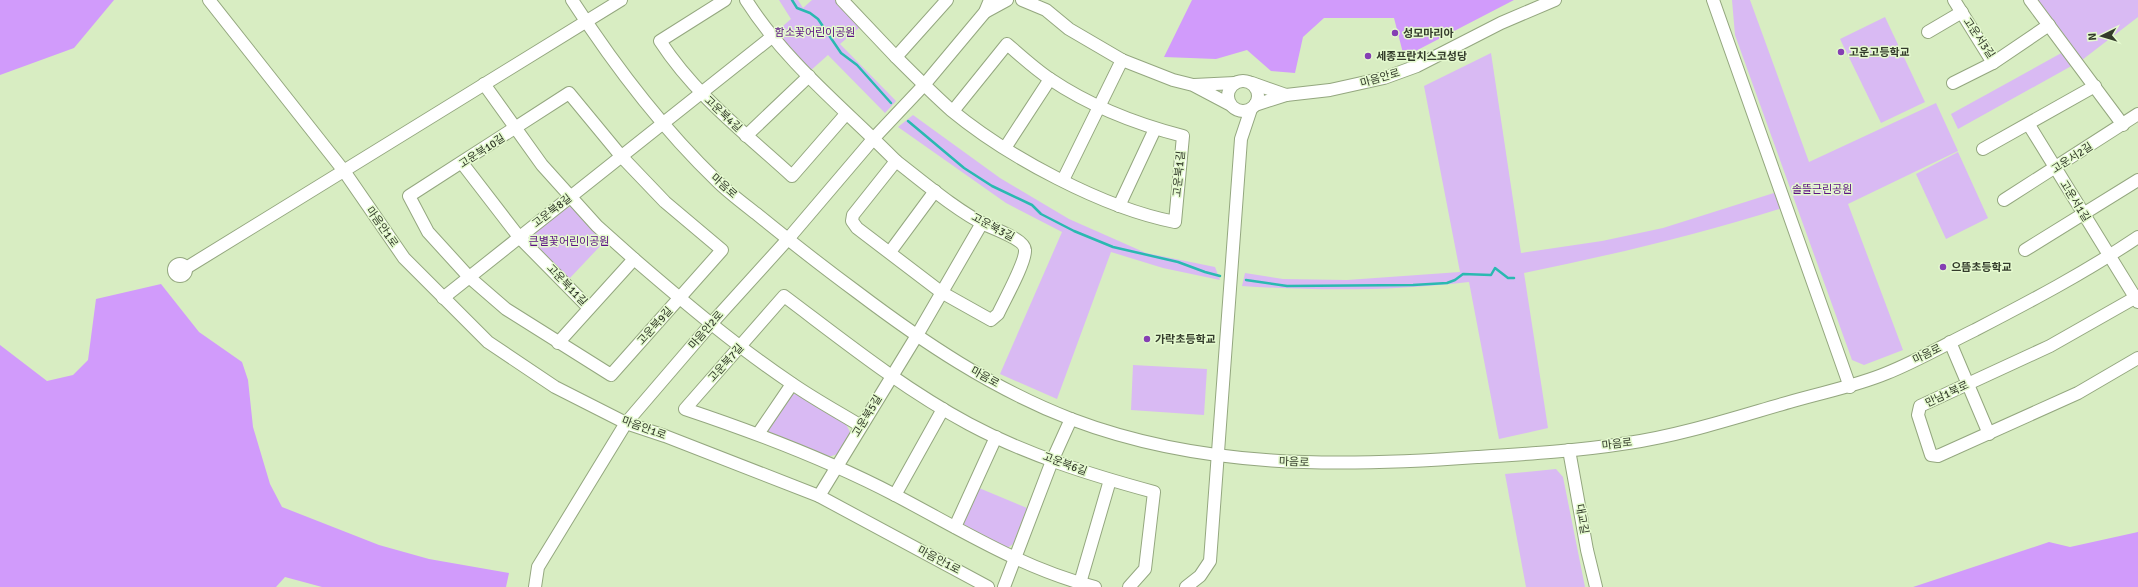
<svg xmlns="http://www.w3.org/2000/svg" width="2138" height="587" viewBox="0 0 2138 587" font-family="Signika,'Noto Sans KR',sans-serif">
<rect width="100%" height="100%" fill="#d8edc2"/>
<g fill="#d9baf3">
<path d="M 779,0 L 798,0 L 803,8 L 812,0 L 837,0 L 860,27 L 840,44 L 896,101 L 885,113 L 828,55 L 810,71 L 776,32 L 791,19 Z"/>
<path d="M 1732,0 L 1750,0 L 1809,162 L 1936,103 L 1958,151 L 1848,204 L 1903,350 L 1864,365 L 1852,360 L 1735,35 Z"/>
<path d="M 2036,0 L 2138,0 L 2138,17 L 2082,60 Z"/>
<path d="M 1885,17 L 1925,102 L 1881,123 L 1840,39 Z"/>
<path d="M 2065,51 L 2075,64 L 1958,129 L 1951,114 Z"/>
<path d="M 1491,53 L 1521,253 L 1602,241 L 1663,228 L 1777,192 L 1782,208 C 1697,235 1611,255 1524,273 L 1548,428 L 1499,439 L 1469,282 C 1393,291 1318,291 1242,286 L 1245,273 L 1283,279 L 1347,280 L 1460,272 L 1424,86 Z"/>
<path d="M 913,115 L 1000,178 L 1069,219 L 1146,253 L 1215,267 L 1220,280 L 1163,268 L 1111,252 L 1057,399 L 1000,374 L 1062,232 L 1006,203 L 898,127 Z"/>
<path d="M 1958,152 L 1988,218 L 1946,239 L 1916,174 Z"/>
<path d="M 573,206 L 604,242 L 569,279 L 533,242 L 531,232 L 563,209 Z"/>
<path d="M 1133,365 L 1207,369 L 1204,415 L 1131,410 Z"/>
<path d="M 799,393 L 845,422 L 850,432 L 838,454 L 828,457 L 769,433 L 767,427 L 791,395 Z"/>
<path d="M 1556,469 L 1563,477 L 1585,587 L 1526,587 L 1505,474 Z"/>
<path d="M 979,488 L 1027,508 L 1013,544 L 1006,549 L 965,528 L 963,520 Z"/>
</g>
<g fill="#d19bfb">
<path d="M 0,0 L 114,0 L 74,48 L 0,75 Z"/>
<path d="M 1192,0 L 1514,0 L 1404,57 L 1394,18 L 1324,18 L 1303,37 L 1295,73 L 1271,71 L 1247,50 L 1216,59 L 1164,57 Z"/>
<path d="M 161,284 L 199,332 L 242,362 L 248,380 L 253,427 L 270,484 L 282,507 L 379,545 L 429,559 L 509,573 L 506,587 L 322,587 L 285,577 L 276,587 L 0,587 L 0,345 L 47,381 L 73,375 L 88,360 L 96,299 Z"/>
<path d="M 2138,532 L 2138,587 L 1913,587 L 2049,542 L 2070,547 Z"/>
</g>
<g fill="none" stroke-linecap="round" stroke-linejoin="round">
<g stroke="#2ab9b1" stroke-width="2.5">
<path d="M 792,0 L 797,8 L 810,13 L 818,19 L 841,53 L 857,65 L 891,103"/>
<path d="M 908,121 L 964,168 L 992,186 L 1032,205 L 1041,214 L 1074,231 L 1113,247 L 1178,262 L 1205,272 L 1220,276"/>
<path d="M 1246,280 L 1287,286 L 1413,285 L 1447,283 L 1455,280 L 1463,274 L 1491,275 L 1495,268 L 1508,278 L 1514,278"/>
</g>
<defs>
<g id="minor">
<path d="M 209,0 L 344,171 L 404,258 L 488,342 L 555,387 L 626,423 L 665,436 L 819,496 L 988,587"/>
<path d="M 572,0 C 614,65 661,127 717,181 C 729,193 744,204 758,215 C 790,241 823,267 857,292 C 923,342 993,389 1071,419 C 1203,469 1339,467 1477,457 C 1527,454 1578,451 1628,443 C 1683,435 1740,416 1793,401 C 1824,392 1856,386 1887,373 C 1917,361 1946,344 1975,330 C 2031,301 2086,272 2138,237"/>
<path d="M 725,0 L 660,41 C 695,95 745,133 792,176 L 846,114"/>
<path d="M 746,0 C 786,63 845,109 896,161"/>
<path d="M 842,0 L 896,57 L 947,0"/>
<path d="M 1022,0 L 1046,10 L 1069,29 L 1122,60 L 1173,80 L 1193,85 L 1229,104"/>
<path d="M 1713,0 L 1850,387"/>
<path d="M 1954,0 L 1993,63"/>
<path d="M 2030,0 L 2123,125"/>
<path d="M 985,12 L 1007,0"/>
<path d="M 1928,32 L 1962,12"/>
<path d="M 896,57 C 914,75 932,93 951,110 C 1008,157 1103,208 1175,222 L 1183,136 C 1136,124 1090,106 1050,79 C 1035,69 1021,56 1007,44 L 953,111"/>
<circle cx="1243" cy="96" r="15"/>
<path d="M 1252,83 L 1286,95"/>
<path d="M 1953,83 L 1993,63 L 2049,25"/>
<path d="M 484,84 L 542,165 L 597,226 L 634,259 L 558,343"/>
<path d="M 1194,85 L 1235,83"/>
<path d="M 569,93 L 621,156 L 665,202 L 722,250 L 611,375 L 506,309 L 469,277 L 428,232 L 409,196 Z"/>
<path d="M 1255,105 L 1286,95 L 1330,90 L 1384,78 L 1417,66 L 1501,23 L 1555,0"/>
<path d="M 2029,125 L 2138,302"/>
<path d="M 746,136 L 809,76"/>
<path d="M 1005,148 L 1050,79"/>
<path d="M 1983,149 L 2095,86"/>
<path d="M 896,161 C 922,181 957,211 986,225 C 995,229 1025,240 1025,250 C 1026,262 1004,301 998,314 L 991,320 L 941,292 L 857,228 L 852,221 L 853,215 Z"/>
<path d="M 462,163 L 519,237 L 589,308"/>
<path d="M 1063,180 L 1122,60"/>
<path d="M 2004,200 L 2138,114"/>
<path d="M 1119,206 L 1155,129"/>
<path d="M 2025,250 L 2138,180"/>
<path d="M 890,252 L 935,191"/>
<path d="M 634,259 C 685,303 736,346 791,383 C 814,399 838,412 861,426"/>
<circle cx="180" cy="270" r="6"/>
<path d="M 186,268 L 621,0"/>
<path d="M 2138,296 L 2050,346 L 1920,406 L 1918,415 L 1931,455 L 1938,456 L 2078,393 L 2138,358"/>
<path d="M 443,298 L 773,36"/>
<path d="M 1950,342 L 1989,434"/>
<path d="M 758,434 L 792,384"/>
<path d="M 1569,450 L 1587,550 L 1596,587"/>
<path d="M 895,495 L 943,409"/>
<path d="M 819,496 L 916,337 L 982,223"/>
<path d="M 955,527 L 996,437"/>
<path d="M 1080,583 L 1110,480"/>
<path d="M 535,587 L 538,567 L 626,423 L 711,324 L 788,239 L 874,138 L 924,85 L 985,12 L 990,0"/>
<path d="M 1004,587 L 1052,461 L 1071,419"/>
<path d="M 1095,587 C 1023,569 960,529 895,495 C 828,460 757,433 685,409 L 784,296 C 844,341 902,388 969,424 C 1027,455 1091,475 1154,492 L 1145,569 L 1129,587"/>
<path d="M 1186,587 L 1200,576 L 1210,561 L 1241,139 L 1251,109"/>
</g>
</defs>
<use href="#minor" stroke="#94a77f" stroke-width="14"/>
<use href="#minor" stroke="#fff" stroke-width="12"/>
</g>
<g fill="#853fb3" stroke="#e5facf" stroke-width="1.5">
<circle cx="1395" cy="33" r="4"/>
<circle cx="1841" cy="52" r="4"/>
<circle cx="1368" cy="56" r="4"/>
<circle cx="1943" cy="267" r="4"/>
<circle cx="1147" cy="339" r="4"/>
</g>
<g text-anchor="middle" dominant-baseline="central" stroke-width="3" stroke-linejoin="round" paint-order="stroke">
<g font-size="11" fill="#5b1083" stroke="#e5facf">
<text x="815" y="32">함소꽃어린이공원</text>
<text x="1822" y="189">솔뜰근린공원</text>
<text x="569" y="241">큰별꽃어린이공원</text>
</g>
<g font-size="11" font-weight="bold" fill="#333b2b" stroke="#e5facf" text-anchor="start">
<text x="1403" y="33">성모마리아</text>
<text x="1849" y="52">고운고등학교</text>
<text x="1376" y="56">세종프란치스코성당</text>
<text x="1951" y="267">으뜸초등학교</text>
<text x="1155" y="339">가락초등학교</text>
</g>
<g font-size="11" fill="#333b2b" stroke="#e5facf">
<text transform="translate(1979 38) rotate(56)">고운서3길</text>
<text transform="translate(1380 78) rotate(-16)">마음안로</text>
<text transform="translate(723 114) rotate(43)">고운북4길</text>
<text transform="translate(482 151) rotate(-33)">고운북10길</text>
<text transform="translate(2072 158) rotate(-33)">고운서2길</text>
<text transform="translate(1179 174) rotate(-85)">고운북1길</text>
<text transform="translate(724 186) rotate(42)">마음로</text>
<text transform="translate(2075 201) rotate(58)">고운서1길</text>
<text transform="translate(552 211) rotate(-38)">고운북8길</text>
<text transform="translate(382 227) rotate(55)">마음안1로</text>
<text transform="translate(993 227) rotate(28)">고운북3길</text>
<text transform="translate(567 285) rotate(46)">고운북11길</text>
<text transform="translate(655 326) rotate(-48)">고운북9길</text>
<text transform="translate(706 330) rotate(-49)">마음안2로</text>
<text transform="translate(1927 354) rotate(-26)">마음로</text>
<text transform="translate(726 363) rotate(-48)">고운북7길</text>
<text transform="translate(985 377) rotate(29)">마음로</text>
<text transform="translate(1947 394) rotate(-25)">만남1북로</text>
<text transform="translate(867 416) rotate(-59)">고운북5길</text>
<text transform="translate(644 428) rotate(20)">마음안1로</text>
<text transform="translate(1617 444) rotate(-7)">마음로</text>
<text transform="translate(1294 462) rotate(2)">마음로</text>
<text transform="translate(1065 464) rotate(20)">고운북6길</text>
<text transform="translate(1582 519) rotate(80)">대교길</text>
<text transform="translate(939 560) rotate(28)">마음안1로</text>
</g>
</g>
<g transform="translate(2102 36) rotate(265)" stroke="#e5facf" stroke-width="3" paint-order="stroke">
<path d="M0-3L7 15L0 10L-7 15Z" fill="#333b2b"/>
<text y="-6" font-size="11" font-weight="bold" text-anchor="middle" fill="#333b2b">N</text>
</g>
</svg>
